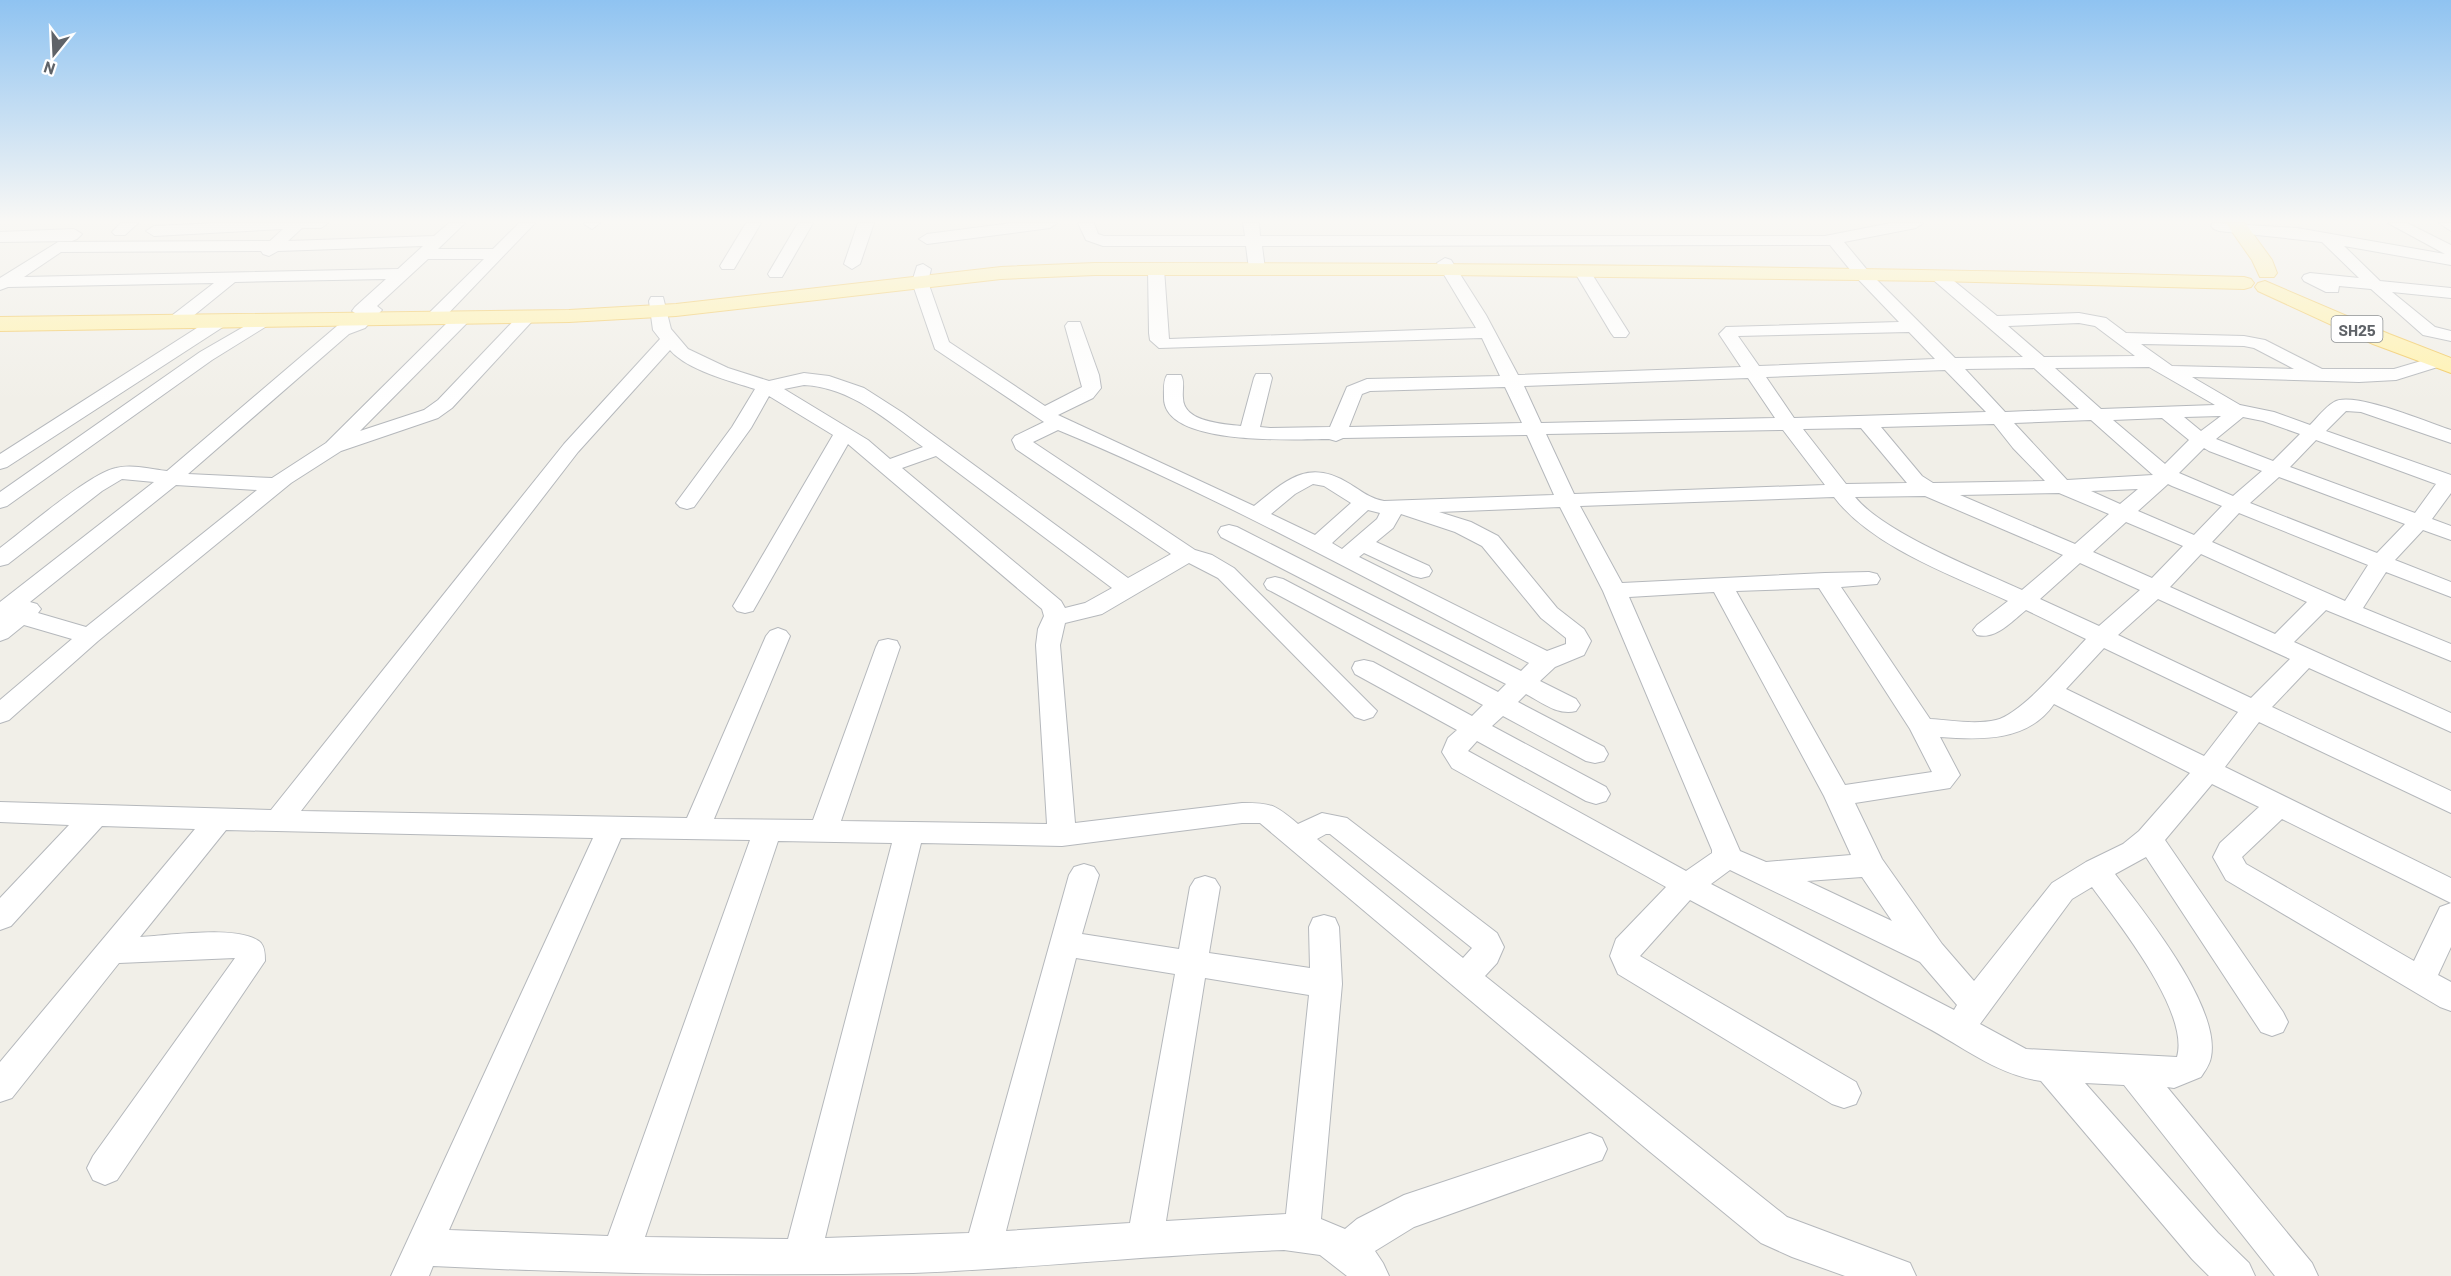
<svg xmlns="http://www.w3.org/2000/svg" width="2451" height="1276" viewBox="0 0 2451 1276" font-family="Barlow,sans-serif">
<rect width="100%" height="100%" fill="#f1efe8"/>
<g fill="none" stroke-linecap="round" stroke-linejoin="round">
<defs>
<g id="minor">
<path d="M 121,223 L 138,223 L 125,235 L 115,235 L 112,232 Z"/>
<path d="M 218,223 L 328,223 L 321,228 L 302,228 L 288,241 L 434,236 L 449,223 L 465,223 L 438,249 L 493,249 L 519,223 L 535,223 L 440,322 L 428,322 L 425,318 L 428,314 L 484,259 L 428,259 L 377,306 L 382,310 L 365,328 L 349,334 L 188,474 L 272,478 L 326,443 L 456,314 L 468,314 L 471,318 L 468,322 L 360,431 L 424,410 L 438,400 L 521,313 L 533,313 L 536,317 L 452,408 L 438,418 L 341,451 L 291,483 L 98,641 L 9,720 L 0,723 L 0,700 L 72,639 L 24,625 L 8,638 L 0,641 L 0,602 L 154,482 L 122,479 L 102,491 L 8,564 L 0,566 L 0,548 C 24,530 90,473 116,468 C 132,464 150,469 167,471 L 337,326 L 353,320 L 358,315 L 352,311 L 355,307 L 386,279 L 235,282 L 182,325 L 170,325 L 167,321 L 170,317 L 214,283 L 8,287 L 0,290 L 0,278 L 58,242 L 270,241 L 283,229 L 154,236 L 146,231 L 154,226 ZM 423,246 L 398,269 L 24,277 L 61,252 L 261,251 L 263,254 L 269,256 L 278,251 ZM 176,485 L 257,490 L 86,627 L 38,613 L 41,609 L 37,604 L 30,602 Z"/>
<path d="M 600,223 L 592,229 L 584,224 L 585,223 Z"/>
<path d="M 746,223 L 761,223 L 734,269 L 722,269 L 720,266 Z"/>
<path d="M 798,223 L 813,223 L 782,277 L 770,277 L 768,274 Z"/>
<path d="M 858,223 L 874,223 L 860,264 L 852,269 L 844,264 Z"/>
<path d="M 1012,223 L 1057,223 L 1050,228 L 927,244 L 919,239 L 927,234 Z"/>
<path d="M 1078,223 L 1094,223 L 1098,234 L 1104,236 L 1245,236 L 1243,223 L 1259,223 L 1260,236 L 1825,236 L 1891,223 L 1923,223 L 1916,228 L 1844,242 L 1868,271 L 1955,358 L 2023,357 L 1931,278 L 1929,275 L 1931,272 L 1943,272 L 1997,316 L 2079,313 L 2106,318 L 2126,333 L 2244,336 L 2265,340 L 2322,369 L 2394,369 L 2438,356 L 2444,357 L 2447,361 L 2444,365 L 2396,380 L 2359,382 L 2192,377 L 2240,405 L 2274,412 L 2310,425 C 2317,418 2325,407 2334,402 C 2352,390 2429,423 2451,430 L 2451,443 L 2361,412 L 2346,411 L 2326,431 L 2451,475 L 2451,493 L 2432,519 L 2451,526 L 2451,540 L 2423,530 L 2395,560 L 2451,582 L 2451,597 L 2386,572 L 2363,608 L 2451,644 L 2451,661 L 2326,610 L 2294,642 L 2451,713 L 2451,732 L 2309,668 L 2272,707 L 2451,791 L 2451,813 L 2259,722 L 2225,767 L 2451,878 L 2451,903 L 2282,819 L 2242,857 L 2246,864 L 2414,961 L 2440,907 L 2451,903 L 2451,947 L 2438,975 L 2451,982 L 2451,1011 L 2440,1007 L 2226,880 L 2213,857 L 2220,843 L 2259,807 L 2212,784 L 2165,840 L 2283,1012 L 2288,1022 L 2283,1032 L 2272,1036 L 2261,1032 L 2146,857 L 2115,874 C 2144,912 2221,1007 2211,1057 C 2210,1064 2205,1071 2201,1077 L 2174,1088 L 2167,1087 L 2312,1263 L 2318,1276 L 2275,1276 L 2124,1085 L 2085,1083 L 2218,1233 L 2249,1263 L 2255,1276 L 2209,1276 L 2192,1259 L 2041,1081 C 1998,1075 1963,1047 1926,1027 C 1847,984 1769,942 1690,900 L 1640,956 L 1856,1082 L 1861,1093 L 1856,1104 L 1844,1108 L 1832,1104 L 1618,974 L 1610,956 L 1616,939 L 1666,887 L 1452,768 L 1442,752 L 1448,738 L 1457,730 L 1355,674 L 1352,668 L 1355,662 L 1364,660 L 1373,662 L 1472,716 L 1483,705 L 1267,589 L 1264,584 L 1267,579 L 1275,577 L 1283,579 L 1498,692 L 1506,684 L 1221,537 L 1218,532 L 1221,527 L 1229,525 L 1237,527 L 1521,671 L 1529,663 C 1374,583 1220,497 1058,430 L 1033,442 L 1195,550 L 1212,555 L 1234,568 L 1377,711 L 1373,717 L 1364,720 L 1355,717 L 1218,578 L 1189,563 L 1102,614 L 1065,623 L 1060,645 L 1075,823 L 1242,803 C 1273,803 1275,805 1298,824 L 1322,813 L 1347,818 L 1497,933 L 1504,947 L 1497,963 L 1485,976 L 1787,1217 L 1910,1263 L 1916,1276 L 1845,1276 L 1792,1257 L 1761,1243 L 1649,1151 L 1260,823 L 1242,823 L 1062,846 L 921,843 L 825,1238 L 969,1233 L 1069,875 L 1074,867 L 1084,864 L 1094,867 L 1099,875 L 1082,934 L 1179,949 L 1190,887 L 1195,879 L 1205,876 L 1215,879 L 1220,887 L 1209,953 L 1310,968 L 1309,927 L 1313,918 L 1324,915 L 1335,918 L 1339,927 L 1342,984 L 1321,1219 L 1345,1229 L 1357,1219 L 1404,1195 L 1590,1133 L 1602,1138 L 1607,1149 L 1602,1160 L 1414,1227 L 1375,1251 L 1383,1263 L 1389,1276 L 1347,1276 L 1320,1255 L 1284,1250 C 1160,1254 1037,1268 913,1273 C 753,1276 593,1274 433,1266 L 429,1276 L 391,1276 L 593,838 L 226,830 L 140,937 C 167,936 242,924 261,943 C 265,948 265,955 265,961 L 117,1180 L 105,1185 L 93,1180 L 87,1168 L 93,1156 L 235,958 L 119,963 L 12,1098 L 0,1102 L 0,1062 L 195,829 L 102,826 L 11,926 L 0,930 L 0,898 L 69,825 L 0,822 L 0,802 L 271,810 L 564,444 L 660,339 L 653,330 L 649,301 L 651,297 L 663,297 L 671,329 L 688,349 L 728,368 L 769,381 L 804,373 L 829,376 L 864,388 L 903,413 L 1128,578 L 1171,554 L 1016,449 L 1012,440 L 1015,436 L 1044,422 L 935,349 L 912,282 L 917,266 L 923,264 L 931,269 L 928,282 L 949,342 L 1045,406 L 1082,387 L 1065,326 L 1068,322 L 1080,322 L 1099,375 L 1101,388 L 1093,398 L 1058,415 L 1254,506 C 1287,479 1309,458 1350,484 C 1361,491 1371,499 1384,501 L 1554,495 L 1527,435 L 1343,438 L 1336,441 L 1329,439 C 1295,439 1164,447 1164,398 C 1164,390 1163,381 1167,375 L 1181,375 C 1185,382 1182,390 1183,398 C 1183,422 1223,424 1241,426 L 1254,378 L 1256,374 L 1270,374 L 1272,378 L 1260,427 L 1270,428 L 1330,427 L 1347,387 L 1367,379 L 1500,376 L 1482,338 L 1159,348 L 1150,340 L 1149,333 L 1148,269 L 1150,266 L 1156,264 L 1164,269 L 1169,339 L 1476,328 L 1437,263 L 1445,258 L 1451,260 L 1486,315 L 1518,375 L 1741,367 L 1719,334 L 1726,327 L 1899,322 L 1856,277 L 1830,245 L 1262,246 L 1265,269 L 1257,274 L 1249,269 L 1246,246 L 1103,246 L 1086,240 ZM 2079,323 L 2095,326 L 2135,356 L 2044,357 L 2008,326 ZM 1909,332 L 1935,359 L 1759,366 L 1738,336 ZM 2141,344 L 2244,346 L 2254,348 L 2294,369 L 2172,366 ZM 670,350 C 687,370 730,381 755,389 L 732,427 L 676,503 L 680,507 L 687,509 L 694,507 L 751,428 L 769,396 L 833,435 L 733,606 L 737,611 L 745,613 L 753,611 L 848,444 L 1042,609 L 1044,616 L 1038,629 L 1036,645 L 1047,824 L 841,821 L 900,647 L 897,641 L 888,639 L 879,641 L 876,647 L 813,820 L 714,819 L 790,636 L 786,631 L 778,628 L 770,631 L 766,636 L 687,818 L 301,811 L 578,452 ZM 2149,367 L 2215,405 L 2101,409 L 2055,368 ZM 2034,368 L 2079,409 L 2005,412 L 1965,369 ZM 1945,370 L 1986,412 L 1794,418 L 1766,377 ZM 1748,378 L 1775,418 L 1541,423 L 1524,386 ZM 804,385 C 850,387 887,420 923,447 L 890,459 L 868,440 L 784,389 ZM 1505,387 L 1522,423 L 1349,427 L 1362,394 L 1370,391 ZM 2221,416 L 2201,431 L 2184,417 ZM 2243,417 L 2263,421 L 2300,434 L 2273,461 L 2216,439 ZM 2162,418 L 2189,440 L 2165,464 L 2113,420 ZM 2091,420 L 2153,475 L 2067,480 L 2014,423 ZM 1994,424 L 2013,448 L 2045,481 L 1933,483 L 1922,476 L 1881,427 ZM 1861,428 L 1907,483 L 1846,484 L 1803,429 ZM 1783,430 L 1825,485 L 1574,494 L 1546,434 ZM 2316,440 L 2436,484 L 2415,513 L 2290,467 ZM 2204,448 L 2209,451 L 2262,471 L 2233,496 L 2179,473 ZM 936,456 L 1112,588 L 1085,603 L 1065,608 L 1061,601 L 902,468 ZM 2279,477 L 2405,524 L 2377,553 L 2250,503 ZM 1313,484 L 1324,486 L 1351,503 L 1315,535 L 1271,514 L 1295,494 ZM 2168,484 L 2172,486 L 2222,506 L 2194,535 L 2138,511 ZM 2138,489 L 2120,504 L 2091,491 ZM 2059,493 L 2109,514 L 2075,544 L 1960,495 ZM 1925,496 L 2063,555 L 2022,590 C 1979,570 1884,533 1855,497 ZM 1834,497 C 1872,547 1952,575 2008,601 L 1977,625 L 1973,630 L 1977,635 C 1996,640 2012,621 2026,610 L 2086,639 C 2065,661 2023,713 1996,720 C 1975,725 1950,720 1930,719 L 1841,587 L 1877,584 L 1880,579 L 1877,574 L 1869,572 L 1825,573 L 1622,583 L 1580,506 ZM 1560,507 L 1603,591 L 1712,850 L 1712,853 L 1686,871 L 1468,751 L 1477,741 L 1586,801 L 1596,804 L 1606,801 L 1610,794 L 1606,787 L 1492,726 L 1503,716 L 1586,761 L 1595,763 L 1604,761 L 1608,754 L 1604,747 L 1518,702 L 1526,694 C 1541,702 1558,716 1576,711 L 1580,705 L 1576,699 L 1540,681 L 1555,667 L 1584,655 L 1591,641 L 1584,629 L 1557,608 L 1498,536 L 1471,522 L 1439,512 ZM 1368,510 L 1380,513 L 1377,519 L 1342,549 L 1332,543 ZM 2239,513 L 2368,565 L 2345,601 L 2212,542 ZM 1401,514 L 1455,532 L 1482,546 L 1541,618 L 1566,638 L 1566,644 L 1547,651 L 1359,557 L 1364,553 L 1413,576 L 1421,578 L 1429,576 L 1432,571 L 1429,566 L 1376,542 L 1393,528 ZM 2126,522 L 2183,546 L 2152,578 L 2093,552 ZM 2201,554 L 2307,602 L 2275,634 L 2170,587 ZM 2080,563 L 2140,590 L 2099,626 L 2040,599 ZM 1819,588 L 1910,729 L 1932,772 L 1845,785 L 1736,591 ZM 1714,592 L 1824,796 L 1851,855 L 1766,862 L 1740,851 L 1629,597 ZM 2158,599 L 2290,659 L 2251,698 L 2118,635 ZM 2104,648 L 2238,712 L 2204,756 L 2066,689 ZM 2054,704 L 2190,773 L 2139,831 L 2123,844 L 2086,862 L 2052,883 L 1974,981 L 1942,944 L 1882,859 L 1855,803 L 1950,788 L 1960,775 L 1940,737 C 1981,740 2028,742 2054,704 ZM 1326,834 L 1330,834 L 1472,948 L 1463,958 L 1317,839 ZM 621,838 L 750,840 L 608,1236 L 449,1230 ZM 778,841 L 892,843 L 788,1239 L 645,1237 ZM 1730,870 L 1920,962 L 1957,1005 L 1954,1010 L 1711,884 ZM 1862,877 L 1892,921 L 1807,881 ZM 2092,887 C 2118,923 2190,1012 2177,1057 L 2026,1049 L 1980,1024 L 2072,899 ZM 1076,958 L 1175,974 L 1130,1223 L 1006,1231 ZM 1205,978 L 1309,995 L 1286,1214 L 1166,1221 Z"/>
<path d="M 2213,223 L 2297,228 L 2445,254 L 2388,223 L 2407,223 L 2451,245 L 2451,265 L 2344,246 L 2380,281 L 2451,288 L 2451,298 L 2392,292 L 2435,327 L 2451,331 L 2451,341 L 2423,335 L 2371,289 L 2339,286 L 2338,292 L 2326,292 L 2304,281 L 2302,278 L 2304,275 L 2310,273 L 2359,278 L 2322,242 L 2219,231 L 2214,229 L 2211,226 Z"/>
<path d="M 2439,223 L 2451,223 L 2451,231 Z"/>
<path d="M 74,229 L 82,234 L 77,239 L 72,241 L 0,242 L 0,232 Z"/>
<path d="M 1582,266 L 1590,271 L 1629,333 L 1626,337 L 1614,337 L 1611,333 L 1574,271 Z"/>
<path d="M 264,315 L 270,316 L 273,320 L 270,324 L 212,360 L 7,506 L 0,508 L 0,492 L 200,352 Z"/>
<path d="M 220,316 L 226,317 L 229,321 L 226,325 L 7,467 L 0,469 L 0,454 L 214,317 Z"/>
</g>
<g id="major">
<path d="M 2226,223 L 2245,223 L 2272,260 L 2277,273 L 2274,277 L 2260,277 L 2252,260 Z"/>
<path d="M 1095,263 C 1478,263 1861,267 2244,277 L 2251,279 L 2254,283 L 2251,287 L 2244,289 L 1937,281 L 1449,275 L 1095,275 L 1001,279 L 676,316 L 569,322 L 0,331 L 0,317 L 569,310 L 676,304 L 1001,267 Z"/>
<path d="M 2265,281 L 2389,334 L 2451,358 L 2451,373 L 2373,344 L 2258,291 L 2255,287 L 2258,283 Z"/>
</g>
</defs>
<use href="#minor" stroke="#b5b8bc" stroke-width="2"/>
<use href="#major" stroke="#f2c960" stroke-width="2"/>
<use href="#minor" fill="#fff" fill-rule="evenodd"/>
<use href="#major" fill="#fff2af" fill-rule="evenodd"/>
</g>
<linearGradient id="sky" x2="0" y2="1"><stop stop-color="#8fc3f1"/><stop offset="0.55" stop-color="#f9f8f5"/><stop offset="1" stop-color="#f9f8f5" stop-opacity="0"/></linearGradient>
<rect width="2451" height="402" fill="url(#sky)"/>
<g text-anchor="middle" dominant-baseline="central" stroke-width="4.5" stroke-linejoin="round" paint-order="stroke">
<rect fill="#fff" stroke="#8f9295" stroke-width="1.5" x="2331.5" y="316" width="51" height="26" rx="4.5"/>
<g font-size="16" font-weight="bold" fill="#5f6368">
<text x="2357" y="329">SH25</text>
</g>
</g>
<g transform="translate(54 54) rotate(198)" stroke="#ffffff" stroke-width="4.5" paint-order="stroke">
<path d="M0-4.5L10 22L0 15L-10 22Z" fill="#5f6368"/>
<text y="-9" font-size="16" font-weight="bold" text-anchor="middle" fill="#5f6368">N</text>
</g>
</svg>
